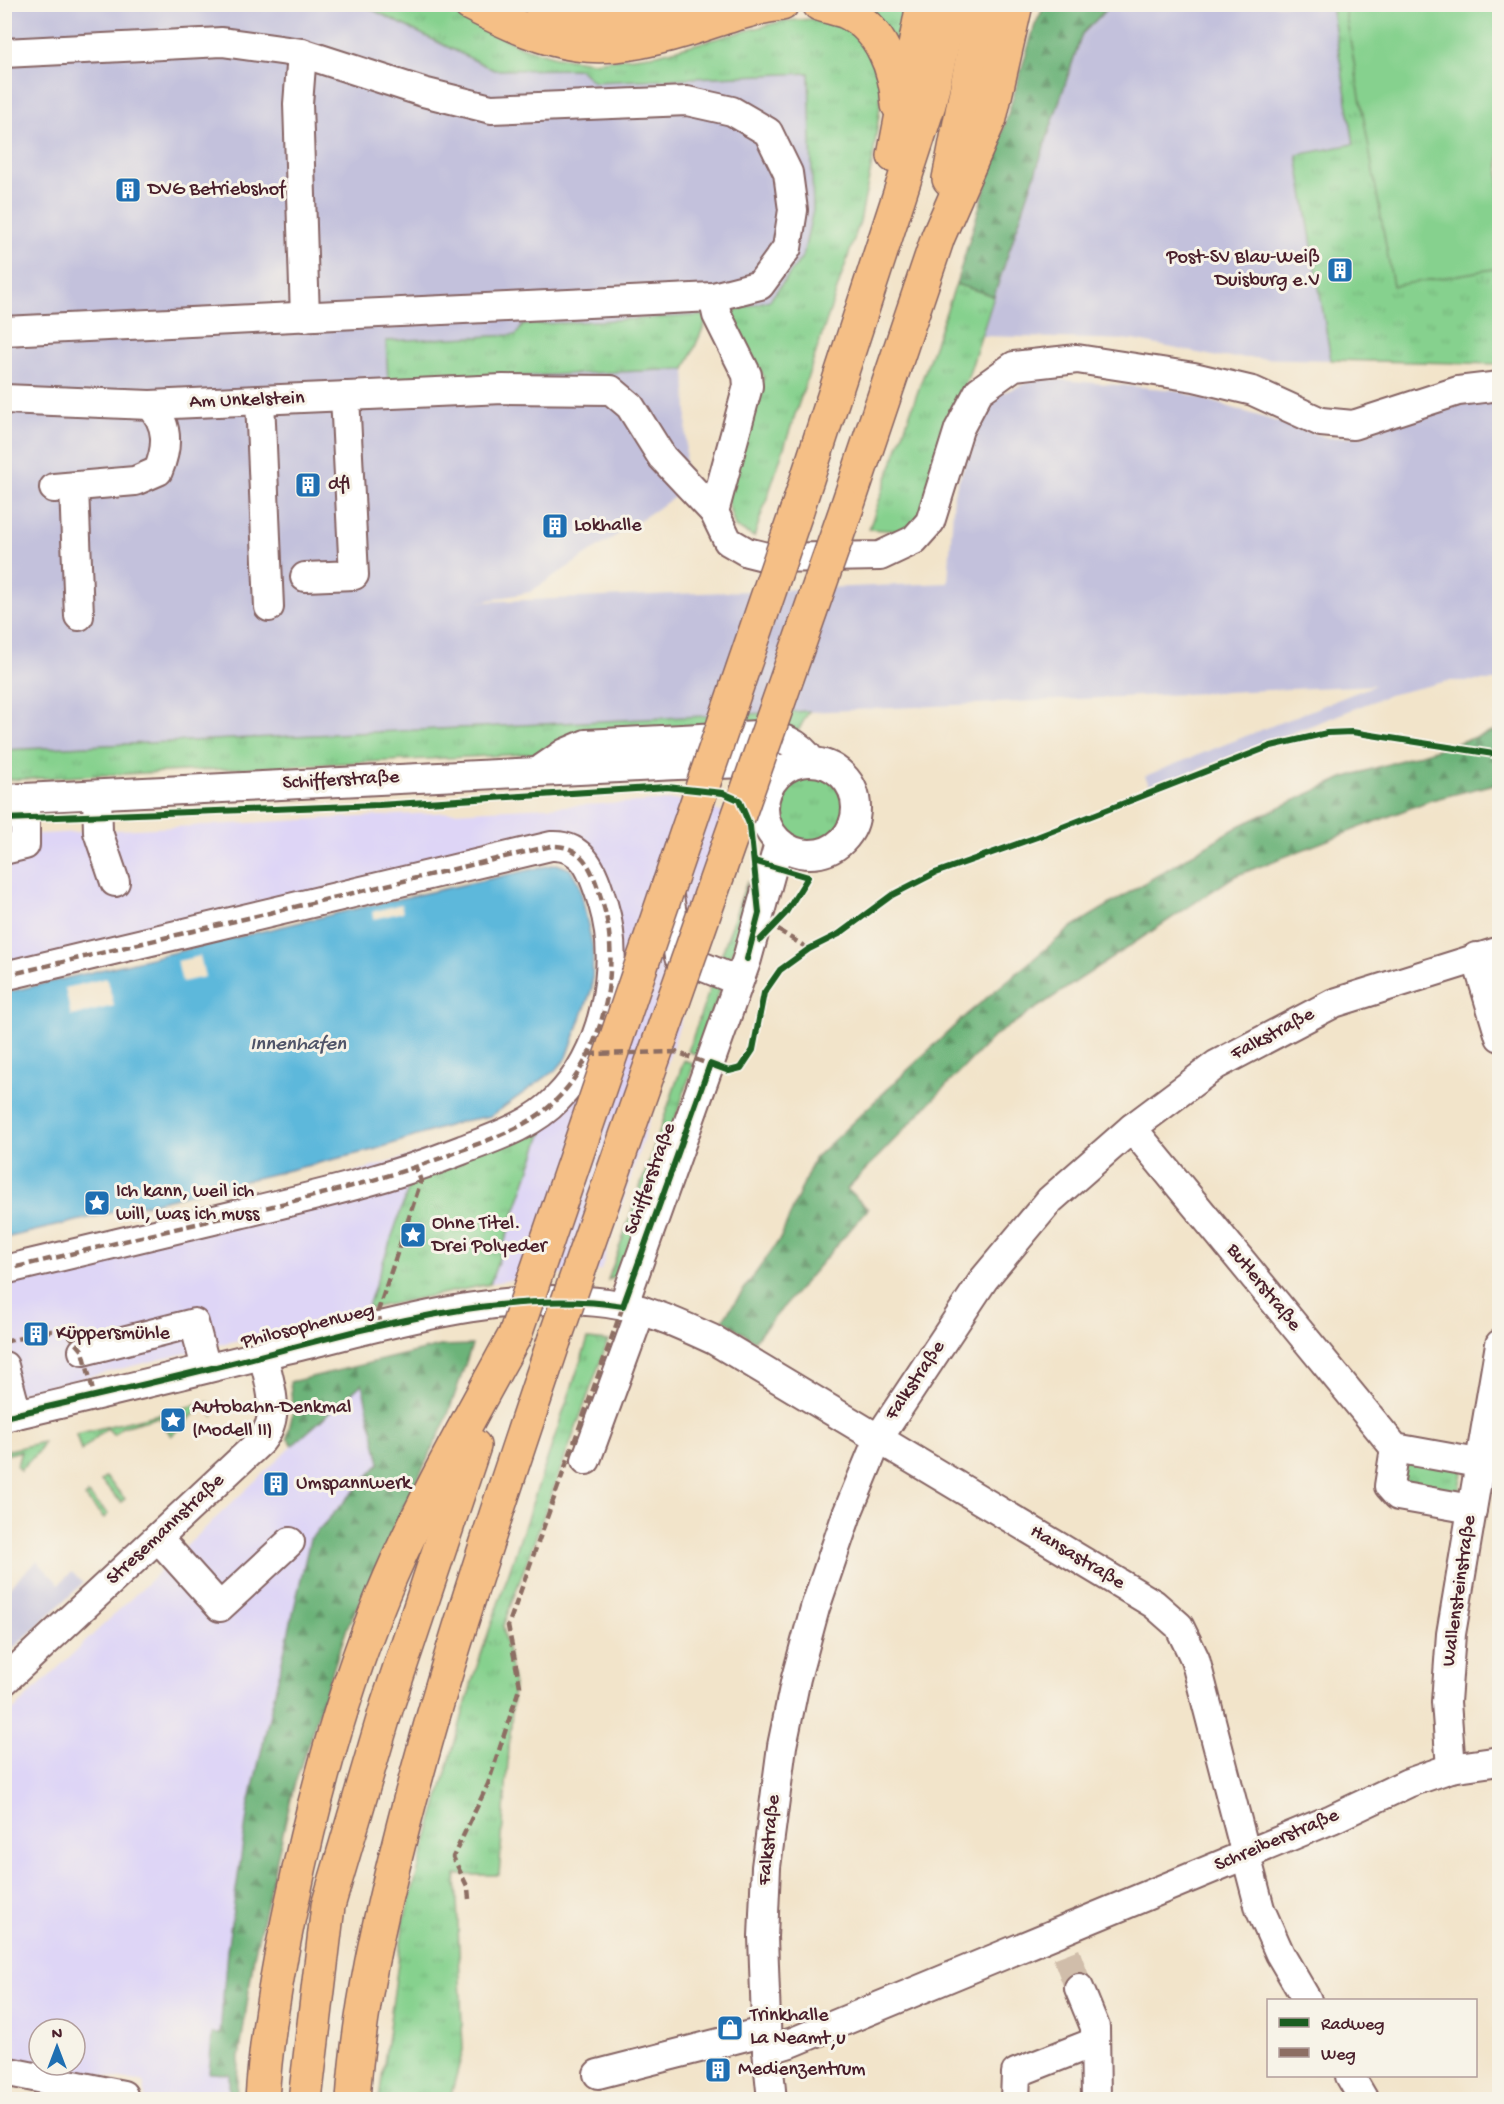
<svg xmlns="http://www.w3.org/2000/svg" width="1504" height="2104" viewBox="0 0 1504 2104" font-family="'Gochi Hand',sans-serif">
<defs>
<pattern id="grass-tufts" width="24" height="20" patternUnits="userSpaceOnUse" patternTransform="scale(1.5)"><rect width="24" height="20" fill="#86d18e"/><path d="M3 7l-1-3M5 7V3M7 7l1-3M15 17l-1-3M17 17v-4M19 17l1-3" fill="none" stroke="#75b37b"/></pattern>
<pattern id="forest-firs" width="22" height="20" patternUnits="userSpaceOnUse" patternTransform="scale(1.5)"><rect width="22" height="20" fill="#6cb379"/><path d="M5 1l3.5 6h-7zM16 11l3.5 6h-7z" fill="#5b9163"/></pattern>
</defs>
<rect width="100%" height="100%" fill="#f7f3e8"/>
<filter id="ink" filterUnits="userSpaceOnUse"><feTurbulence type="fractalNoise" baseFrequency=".0167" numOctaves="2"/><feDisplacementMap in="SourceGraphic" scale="12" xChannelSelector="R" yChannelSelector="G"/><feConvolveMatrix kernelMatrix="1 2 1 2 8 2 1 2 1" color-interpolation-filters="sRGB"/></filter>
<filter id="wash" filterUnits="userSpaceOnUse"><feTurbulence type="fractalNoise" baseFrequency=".008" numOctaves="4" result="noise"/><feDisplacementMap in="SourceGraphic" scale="24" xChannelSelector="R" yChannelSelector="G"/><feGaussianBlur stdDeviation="1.35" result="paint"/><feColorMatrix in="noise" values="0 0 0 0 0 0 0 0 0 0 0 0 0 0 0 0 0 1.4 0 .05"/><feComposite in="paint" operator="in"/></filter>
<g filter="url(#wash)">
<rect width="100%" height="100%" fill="#f2e4ca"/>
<g fill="#ded5f6">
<path d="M 677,800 L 732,815 L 699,964 L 601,1270 L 503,1281 L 367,1309 L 5,1397 L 4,1278 L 549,1114 L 612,1024 L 589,850 L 5,971 L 5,836 Z"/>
<path d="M 362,1384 L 380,1463 L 310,1540 L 248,1809 L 227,1951 L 222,2018 L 219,2035 L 212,2034 L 209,2072 L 230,2074 L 229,2099 L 145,2099 L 145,2083 L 43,2065 L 75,2065 L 75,2029 L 39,2029 L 39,2064 L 5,2058 L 5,1718 L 293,1445 Z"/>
</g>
<g fill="#c3c1dc">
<path d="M 16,4 L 363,5 L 494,70 L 579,69 L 594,82 L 809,72 L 813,210 L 803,256 L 770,300 L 717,315 L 516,335 L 386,341 L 388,382 L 685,369 L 687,412 L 684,491 L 530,592 L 479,602 L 948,583 L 954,493 L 990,398 L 1039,378 L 1175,390 L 1329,438 L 1363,436 L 1388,422 L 1499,395 L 1499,681 L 1448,681 L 1389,695 L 1151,788 L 1145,776 L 1375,685 L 5,750 L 4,8 Z"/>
<path d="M 1111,5 L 1331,5 L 1354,144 L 1297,155 L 1331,360 L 1218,357 L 1133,340 L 981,336 L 1082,34 Z"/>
<path d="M 37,1561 L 59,1584 L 72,1572 L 83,1583 L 5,1656 L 5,1591 Z"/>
</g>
<g fill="url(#grass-tufts)" stroke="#68785c" stroke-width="1.5">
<path d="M 363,5 L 441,5 L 521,47 L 556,57 L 593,62 L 658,54 L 783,21 L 813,19 L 841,24 L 870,50 L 881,88 L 880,106 L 873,159 L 860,221 L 754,537 L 735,527 L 725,493 L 764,377 L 728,312 L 770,300 L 803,256 L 813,210 L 809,73 L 594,82 L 579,69 L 494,70 Z"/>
<path d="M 859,5 L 906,5 L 899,44 Z"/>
<path d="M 1331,5 L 1499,5 L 1499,364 L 1331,360 L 1297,155 L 1354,144 Z"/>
<path d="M 956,284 L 994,296 L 924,515 L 901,531 L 869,529 Z"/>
<path d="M 709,315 L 685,369 L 388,382 L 386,341 L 516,335 L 523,325 Z"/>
<path d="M 809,711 L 797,733 L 545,753 L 5,780 L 4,750 Z"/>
<circle cx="811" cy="808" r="33"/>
<path d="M 747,881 L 745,917 L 727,968 L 718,965 Z"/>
<path d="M 712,982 L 721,987 L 697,1055 L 688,1051 Z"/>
<path d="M 684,1060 L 694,1064 L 622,1273 L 608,1280 Z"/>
<path d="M 549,1114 L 490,1284 L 367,1309 L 411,1181 Z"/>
<path d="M 588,1339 L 608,1341 L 503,1626 L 514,1685 L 499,1875 L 456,1875 L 463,2050 L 450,2099 L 379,2099 L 404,1920 L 474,1675 Z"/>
<path d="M 209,1402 L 213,1416 L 203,1406 L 171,1436 L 159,1417 L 122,1427 L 114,1435 L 107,1428 L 81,1451 L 76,1434 Z"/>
<path d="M 43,1442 L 40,1450 L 20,1470 L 17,1466 L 21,1451 L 5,1455 L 5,1451 Z"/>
<path d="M 1404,1458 L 1463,1467 L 1457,1500 L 1402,1492 Z"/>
<path d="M 106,1477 L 125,1499 L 121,1502 L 101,1481 Z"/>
<path d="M 88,1494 L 108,1514 L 104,1518 L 85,1497 Z"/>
</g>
<g fill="url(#forest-firs)" stroke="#5b6952" stroke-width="1.5">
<path d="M 1045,5 L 1111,5 L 1082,34 L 994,296 L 956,284 L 1035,25 Z"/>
<path d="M 1499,730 L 1499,783 L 1431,800 L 1235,876 L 993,1037 L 847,1189 L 868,1209 L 754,1341 L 723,1319 L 780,1239 L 814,1159 L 966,1015 L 1072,927 L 1239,826 L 1343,778 Z"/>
<path d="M 472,1345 L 446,1420 L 347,1628 L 294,1786 L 254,1956 L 238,2065 L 236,2099 L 229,2099 L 229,2074 L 209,2073 L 212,2034 L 220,2034 L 227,1951 L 248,1809 L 310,1539 L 380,1463 L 362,1384 L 293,1445 L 287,1438 L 293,1412 L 290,1382 L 440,1346 Z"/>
</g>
<path fill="#86d18e" stroke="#68785c" stroke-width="1.5" d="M 1344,5 L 1499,5 L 1499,268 L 1393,286 Z"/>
<path fill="#5db8db" stroke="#546c83" stroke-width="1.5" d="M 557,864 L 570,869 L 579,883 L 593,949 L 592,988 L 567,1057 L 557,1069 L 491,1116 L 463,1121 L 373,1150 L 5,1238 L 4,993 L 385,902 Z"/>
<g fill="#f2e4ca">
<path d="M 401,904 L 403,912 L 374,919 L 372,912 Z"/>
<path d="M 200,956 L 205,977 L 182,982 L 177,961 Z"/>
<path d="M 107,978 L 114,1006 L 71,1016 L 65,988 Z"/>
</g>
</g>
<g filter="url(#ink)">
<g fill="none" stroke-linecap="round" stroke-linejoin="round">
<path stroke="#d0bdaa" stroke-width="28" stroke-dasharray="28 14" stroke-linecap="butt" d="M 1066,1954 L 1079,1988"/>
<defs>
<g id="minor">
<path d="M 4,53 L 222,42 L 302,53 L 423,92 L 491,109 L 687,101 L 732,111 L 768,132 L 788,173 L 793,210 L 787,248 L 760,285 L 713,297 L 4,331"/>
<path d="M 302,53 L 298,104 L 305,317"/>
<path d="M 713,297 L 717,315 L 747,375 L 748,386 L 714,512 L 728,541 L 747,552 L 771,558 L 880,556 L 914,540 L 930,522 L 959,429 L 979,391 L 1014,366 L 1077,359 L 1194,377 L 1253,391 L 1321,422 L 1353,425 L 1458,391 L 1500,386"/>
<path d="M 4,399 L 150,405 C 169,424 168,447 158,471 L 135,481 L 54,488"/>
<path d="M 260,400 L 269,607"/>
<path d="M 150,405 L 503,389 L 611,390 L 630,406 L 662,457 L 714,512"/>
<path d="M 74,487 L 79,616"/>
<path d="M 305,577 L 354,575 L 345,396"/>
<circle cx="810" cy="808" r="46"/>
<path d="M 543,768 L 565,753 L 586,744 L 758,735 C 783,737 798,741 812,762"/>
<path d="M 97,795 L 98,832 L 115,882"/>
<path d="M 4,799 L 677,765 L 752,763 L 783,770"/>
<path d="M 4,850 L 25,845 L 25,798"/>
<path d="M 667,884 L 679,957 L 738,981"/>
<path d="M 1476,957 L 1500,1037"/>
<path d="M 4,976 L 551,846 C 586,844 594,876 603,904 C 622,967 604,1052 557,1099 C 533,1125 493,1138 462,1150 C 389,1179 315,1196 239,1214 C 161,1232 83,1251 4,1270"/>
<path d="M 1132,1128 L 1395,1448 L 1500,1467"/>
<path d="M 623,1306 L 747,959 L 779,843"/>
<path d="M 83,1351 L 194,1323 L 206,1368"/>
<path d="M 4,1366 L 17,1414"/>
<path d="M 4,1417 C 105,1394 204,1369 304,1345 C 401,1321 507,1290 607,1303 C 645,1308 679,1324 714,1340 L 1154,1604 L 1179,1626 L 1195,1659 L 1260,1909 L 1280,1954 L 1307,2000"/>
<path d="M 1395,1448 L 1389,1486 L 1398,1496 L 1472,1509"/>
<path d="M 586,1460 L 641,1310"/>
<path d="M 158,1538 L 220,1607 L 290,1542"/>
<path d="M 4,1681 L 261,1441 C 282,1414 270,1385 263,1355"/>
<path d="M 1451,1768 L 1446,1702 L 1451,1634 L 1500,1344"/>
<path d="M 1079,1988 L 1095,2027 L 1096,2100"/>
<path d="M 767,2050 L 793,2042 L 1332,1819 L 1408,1783 L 1451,1768 L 1500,1761"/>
<path d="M 4,2071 L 123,2095 L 123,2100"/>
<path d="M 598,2074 L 766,2031"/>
<path d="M 1350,2076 L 1364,2100"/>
<path d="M 772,2100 L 767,2050 L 763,1937 L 766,1867 L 782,1746 L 796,1678 L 815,1608 L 847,1514 L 878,1439 L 984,1279 L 1050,1200 L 1132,1128 L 1216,1065 L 1334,1003 L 1500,951"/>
<path d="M 1015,2100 L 1016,2073 L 1095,2042"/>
</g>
<g id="highway">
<path d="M 470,4 C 558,49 594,58 689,29 C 719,19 751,8 782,4"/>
<path d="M 540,4 C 593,29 635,20 689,4"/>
<path d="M 819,4 C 828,7 838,9 846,12 C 881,28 896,70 898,105"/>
<path d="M 894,156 L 923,4"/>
<path d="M 949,179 L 983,4"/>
<path d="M 847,507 L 938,237 L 990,118 L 1016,4"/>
<path d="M 797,510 L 929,104 L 951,4"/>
<path d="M 262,2100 C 266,2033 278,1967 292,1902 C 314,1797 342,1694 383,1594 C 420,1505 469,1419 515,1335"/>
<path d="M 305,2100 L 328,1906 L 387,1706 L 474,1446"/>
<path d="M 353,2100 C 359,2007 380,1917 403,1827 C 445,1662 500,1502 554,1341"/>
</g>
</defs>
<use href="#minor" stroke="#856463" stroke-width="32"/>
<use href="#highway" stroke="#856463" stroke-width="36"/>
<use href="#minor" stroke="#fff" stroke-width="28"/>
<use href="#highway" stroke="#f5bf86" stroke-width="33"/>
<defs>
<g id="highway-bridge">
<path d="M 515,1335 L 797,510"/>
<path d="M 554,1341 L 847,507"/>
</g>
</defs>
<use href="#highway-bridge" stroke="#856463" stroke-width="36" stroke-linecap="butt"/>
<use href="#highway-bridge" stroke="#f5bf86" stroke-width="33"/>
<g stroke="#8d6e63" stroke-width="4.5" stroke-dasharray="9 4.5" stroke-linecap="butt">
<path d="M 778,930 L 809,949"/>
<path d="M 4,976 L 551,846 C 586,844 594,876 603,904 C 622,967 604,1052 557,1099 C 533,1125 493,1138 462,1150 C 389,1179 315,1196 239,1214 C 161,1232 83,1251 4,1270"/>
<path d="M 588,1054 L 676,1052 L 714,1066"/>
<path d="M 381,1326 L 378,1311 L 421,1181 L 416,1168"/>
<path d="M 4,1342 L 63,1328 L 83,1351 L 94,1395"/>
<path d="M 469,1899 L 468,1888 L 453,1857 L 488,1784 L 520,1686 L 508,1626 L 623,1306"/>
</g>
<defs>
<g id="cycleway">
<path d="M 4,819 L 379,805 L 667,787 L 723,793 L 739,800 L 750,826 L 759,913 L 747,959"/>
<path d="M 754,861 L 808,877 L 785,914 L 760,940"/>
<path d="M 4,1417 C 87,1398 170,1379 252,1358 C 367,1328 505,1288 623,1306 L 710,1064 L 729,1071 L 741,1068 L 753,1050 L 764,993 L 780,970 L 809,949 L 839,934 L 892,895 L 935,873 L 1037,837 L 1271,746 L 1327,733 L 1352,732 L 1500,755"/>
</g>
</defs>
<use href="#cycleway" stroke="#f7f3e8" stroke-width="10"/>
<use href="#cycleway" stroke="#1b5e20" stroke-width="6"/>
</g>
</g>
<defs>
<symbol id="building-square" viewBox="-11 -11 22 22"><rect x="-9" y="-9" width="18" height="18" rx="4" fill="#1f6fb2" stroke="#f7f3e8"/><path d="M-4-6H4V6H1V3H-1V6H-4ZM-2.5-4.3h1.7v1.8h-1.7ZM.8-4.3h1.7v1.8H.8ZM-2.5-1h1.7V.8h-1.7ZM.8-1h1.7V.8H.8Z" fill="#fff"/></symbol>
<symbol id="sight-square" viewBox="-11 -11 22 22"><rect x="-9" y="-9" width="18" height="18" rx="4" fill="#1f6fb2" stroke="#f7f3e8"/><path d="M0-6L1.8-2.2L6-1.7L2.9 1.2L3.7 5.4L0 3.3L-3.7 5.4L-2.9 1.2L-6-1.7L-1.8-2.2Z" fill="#fff"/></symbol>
<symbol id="shop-square" viewBox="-11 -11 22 22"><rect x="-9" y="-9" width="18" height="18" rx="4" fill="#1f6fb2" stroke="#f7f3e8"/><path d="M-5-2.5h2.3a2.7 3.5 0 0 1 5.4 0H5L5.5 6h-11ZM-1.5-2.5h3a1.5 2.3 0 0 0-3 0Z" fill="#fff"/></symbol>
</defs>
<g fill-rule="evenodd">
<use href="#building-square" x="113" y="175" width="30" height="30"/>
<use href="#building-square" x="1325" y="255" width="30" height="30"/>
<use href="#building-square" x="293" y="470" width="30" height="30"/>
<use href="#building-square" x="540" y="511" width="30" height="30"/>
<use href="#sight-square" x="82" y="1188" width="30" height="30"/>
<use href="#sight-square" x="398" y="1220" width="30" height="30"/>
<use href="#building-square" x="21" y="1319" width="30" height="30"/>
<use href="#sight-square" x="158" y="1405" width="30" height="30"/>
<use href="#building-square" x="261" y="1469" width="30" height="30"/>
<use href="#shop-square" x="715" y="2013" width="30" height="30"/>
<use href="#building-square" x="703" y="2055" width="30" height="30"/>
</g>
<g text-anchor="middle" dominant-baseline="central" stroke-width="6" stroke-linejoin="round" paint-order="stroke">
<g font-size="20" fill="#4a1f2b" stroke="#f7f3e8" text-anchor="start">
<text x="148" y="190">DVG Betriebshof</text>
<text x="1320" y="258" text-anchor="end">Post-SV Blau-Weiß<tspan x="1320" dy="23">Duisburg e.V</tspan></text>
<text x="328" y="485">dfl</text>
<text x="574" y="526">Lokhalle</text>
<text x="116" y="1192">Ich kann, weil ich<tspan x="116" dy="23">will, was ich muss</tspan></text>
<text x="432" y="1224">Ohne Titel.<tspan x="432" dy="23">Drei Polyeder</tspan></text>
<text x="56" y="1334">Küppersmühle</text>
<text x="192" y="1408">Autobahn-Denkmal<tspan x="192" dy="23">(Modell II)</tspan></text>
<text x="296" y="1484">Umspannwerk</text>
<text x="750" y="2016">Trinkhalle<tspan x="750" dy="23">La Neamțu</tspan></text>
<text x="738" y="2070">Medienzentrum</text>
</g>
<g font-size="20" fill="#4a1f2b" stroke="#f7f3e8">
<text transform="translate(247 401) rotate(-2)">Am Unkelstein</text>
<text transform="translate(341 781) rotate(-3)">Schifferstraße</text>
<text transform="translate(1273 1035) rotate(-28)">Falkstraße</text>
<text transform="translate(651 1179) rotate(-70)">Schifferstraße</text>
<text transform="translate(1263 1288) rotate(51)">Butlerstraße</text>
<text transform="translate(308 1327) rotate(-14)">Philosophenweg</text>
<text transform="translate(916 1381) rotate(-56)">Falkstraße</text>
<text transform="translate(166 1530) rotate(-43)">Stresemannstraße</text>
<text transform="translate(1077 1558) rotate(31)">Hansastraße</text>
<text transform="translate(1460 1591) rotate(-82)">Wallensteinstraße</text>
<text transform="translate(770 1840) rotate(-84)">Falkstraße</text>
<text transform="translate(1277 1841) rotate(-23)">Schreiberstraße</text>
</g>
<g font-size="21" font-style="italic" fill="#515569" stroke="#f7f3e8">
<text x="298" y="1045">Innenhafen</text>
</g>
</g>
<rect width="1504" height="2104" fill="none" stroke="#f7f3e8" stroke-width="24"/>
<rect x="1267" y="1999" width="210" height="78" fill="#f7f3e8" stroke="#b29e9c" stroke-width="1.5"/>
<rect x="1279" y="2018" width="30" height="9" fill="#1b5e20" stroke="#b29e9c" stroke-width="1.5"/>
<text x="1321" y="2029" font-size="18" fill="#4a1f2b">Radweg</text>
<rect x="1279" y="2048" width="30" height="9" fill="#8d6e63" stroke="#b29e9c" stroke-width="1.5"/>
<text x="1321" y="2059" font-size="18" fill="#4a1f2b">Weg</text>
<g transform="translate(57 2047)"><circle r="28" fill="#f7f3e8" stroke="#b29e9c" stroke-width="1.5"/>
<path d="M0-4.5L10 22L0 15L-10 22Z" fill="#1f6fb2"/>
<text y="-9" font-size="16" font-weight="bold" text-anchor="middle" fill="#4a1f2b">N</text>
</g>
</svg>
